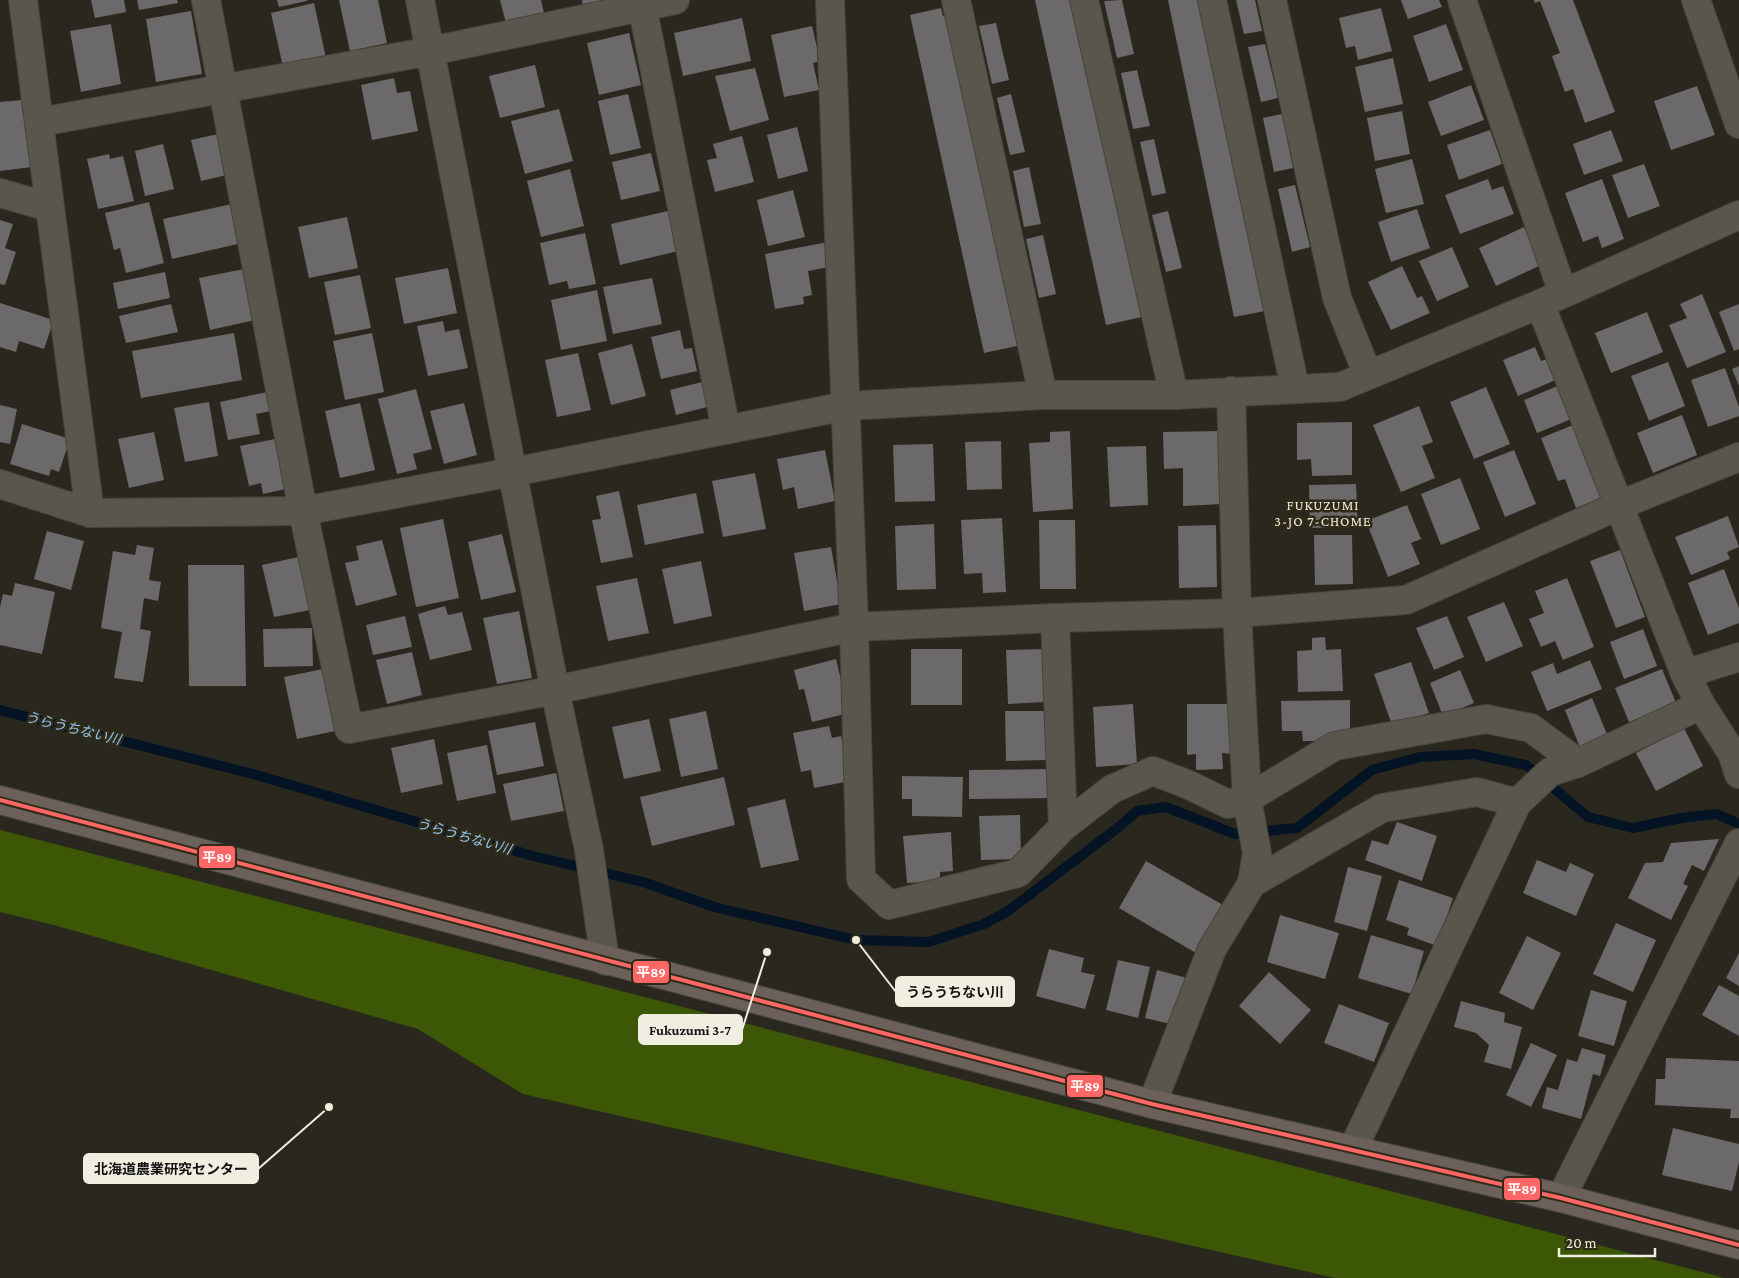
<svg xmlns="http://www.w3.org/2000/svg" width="1739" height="1278" viewBox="0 0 1739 1278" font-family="'Crimson Pro','Noto Sans JP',serif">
<rect width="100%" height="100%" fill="#2a281e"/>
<path fill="#3c5806" d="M 0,830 L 121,861 L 1725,1278 L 1335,1278 L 523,1094 L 418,1029 L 54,925 L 0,912 Z"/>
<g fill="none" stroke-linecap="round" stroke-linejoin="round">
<path stroke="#041424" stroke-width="10" d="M 0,710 L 253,774 L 533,856 L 643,882 L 714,907 L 856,940 L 929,942 L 984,924 L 1008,911 L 1120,826 L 1137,811 L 1166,807 L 1235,834 L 1297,828 L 1372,770 L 1420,757 L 1474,754 L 1526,765 L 1588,817 L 1633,828 L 1681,818 L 1717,814 L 1739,824"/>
</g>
<g fill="#6b6969">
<path d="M 91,0 L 124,0 L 126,12 L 95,18 Z"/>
<path d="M 137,0 L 177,0 L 178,3 L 139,10 Z"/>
<path d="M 277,0 L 307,0 L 307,1 L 279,7 Z"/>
<path d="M 339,0 L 378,0 L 387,43 L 350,51 Z"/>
<path d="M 500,0 L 541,0 L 544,13 L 506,23 Z"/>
<path d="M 582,0 L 613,0 L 583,7 Z"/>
<path d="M 1035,0 L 1077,0 L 1146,316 L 1106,325 Z"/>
<path d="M 1122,0 L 1134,54 L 1117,58 L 1104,1 Z"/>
<path d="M 1168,0 L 1208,0 L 1265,311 L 1234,317 Z"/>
<path d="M 1236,0 L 1255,0 L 1262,31 L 1244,34 Z"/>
<path d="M 1401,0 L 1439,0 L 1442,7 L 1408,19 Z"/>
<path d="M 1534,0 L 1573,0 L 1615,112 L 1585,123 L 1573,89 L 1565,92 L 1552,56 L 1560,53 L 1540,1 L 1535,3 Z"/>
<path d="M 314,3 L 326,58 L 283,67 L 271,13 Z"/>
<path d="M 941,8 L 943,16 L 950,15 L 1022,345 L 984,353 L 910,15 Z"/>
<path d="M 1381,8 L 1392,51 L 1358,60 L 1355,46 L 1346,48 L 1339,18 Z"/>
<path d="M 191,11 L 202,74 L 156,82 L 146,19 Z"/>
<path d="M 742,18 L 751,61 L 683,76 L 674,33 Z"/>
<path d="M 996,23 L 1009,80 L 992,84 L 979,26 Z"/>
<path d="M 111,24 L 121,84 L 81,92 L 70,31 Z"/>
<path d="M 1446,24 L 1463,70 L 1429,82 L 1413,36 Z"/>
<path d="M 812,26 L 820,61 L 813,63 L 819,90 L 784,97 L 771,35 Z"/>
<path d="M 629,33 L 641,85 L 599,95 L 587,43 Z"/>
<path d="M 1265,44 L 1278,98 L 1261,102 L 1248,47 Z"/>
<path d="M 1393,58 L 1403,104 L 1365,112 L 1355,67 Z"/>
<path d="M 535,65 L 545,107 L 500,118 L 489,76 Z"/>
<path d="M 755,68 L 769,120 L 730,131 L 715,76 Z"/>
<path d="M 1137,70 L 1150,126 L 1133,129 L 1121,73 Z"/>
<path d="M 394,78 L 397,93 L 410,91 L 418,131 L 372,140 L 361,85 Z"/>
<path d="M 1471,85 L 1484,120 L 1441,136 L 1428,102 Z"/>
<path d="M 1697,86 L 1715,135 L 1671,150 L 1654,101 Z"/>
<path d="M 628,94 L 641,148 L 610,155 L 598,101 Z"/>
<path d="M 1011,94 L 1025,152 L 1010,155 L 997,98 Z"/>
<path d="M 22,100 L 23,116 L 27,116 L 32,167 L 0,171 L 0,102 Z"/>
<path d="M 559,109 L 573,161 L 525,174 L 511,121 Z"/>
<path d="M 1402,111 L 1410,154 L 1375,161 L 1367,118 Z"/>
<path d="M 1282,114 L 1293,168 L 1274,172 L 1263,118 Z"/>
<path d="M 797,127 L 808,171 L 778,179 L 767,135 Z"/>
<path d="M 1490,130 L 1502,164 L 1459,180 L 1447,145 Z"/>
<path d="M 1611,130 L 1623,161 L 1584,175 L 1573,144 Z"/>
<path d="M 218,134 L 227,175 L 201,181 L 191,140 Z"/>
<path d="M 742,136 L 754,182 L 715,192 L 707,160 L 717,158 L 713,144 Z"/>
<path d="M 1154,139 L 1166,193 L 1152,196 L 1140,142 Z"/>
<path d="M 163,144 L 174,189 L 145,196 L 135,151 Z"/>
<path d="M 651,153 L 660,191 L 621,200 L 612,162 Z"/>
<path d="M 109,154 L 110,159 L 123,156 L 134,201 L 98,209 L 87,159 Z"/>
<path d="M 1412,159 L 1424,204 L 1386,213 L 1375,169 Z"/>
<path d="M 1644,164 L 1660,206 L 1628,218 L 1612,175 Z"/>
<path d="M 1029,167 L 1041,224 L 1024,227 L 1013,171 Z"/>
<path d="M 570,169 L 584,226 L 541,237 L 527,181 Z"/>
<path d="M 1488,179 L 1492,190 L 1503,186 L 1514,214 L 1460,234 L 1445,195 Z"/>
<path d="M 1602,179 L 1624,239 L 1602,248 L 1598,236 L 1583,242 L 1565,193 Z"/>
<path d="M 1295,185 L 1310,247 L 1292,252 L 1278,189 Z"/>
<path d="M 793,190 L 805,237 L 768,246 L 757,200 Z"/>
<path d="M 149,202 L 164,263 L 126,273 L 120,248 L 114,250 L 105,213 Z"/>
<path d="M 232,204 L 242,243 L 172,259 L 163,219 Z"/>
<path d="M 1417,209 L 1430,248 L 1391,262 L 1378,222 Z"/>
<path d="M 668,211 L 678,251 L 620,265 L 611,224 Z"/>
<path d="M 1168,211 L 1182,268 L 1166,272 L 1152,215 Z"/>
<path d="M 347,217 L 358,268 L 309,278 L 298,227 Z"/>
<path d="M 0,220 L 13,224 L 5,248 L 16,252 L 5,285 L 0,284 Z"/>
<path d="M 1524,227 L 1541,265 L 1496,286 L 1479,248 Z"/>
<path d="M 585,233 L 596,284 L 569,289 L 567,281 L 549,285 L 540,243 Z"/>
<path d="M 1043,235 L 1056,294 L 1039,298 L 1026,239 Z"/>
<path d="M 828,242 L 833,266 L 808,271 L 812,295 L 803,297 L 804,304 L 775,309 L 765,254 Z"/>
<path d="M 1452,247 L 1469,287 L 1437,301 L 1419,261 Z"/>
<path d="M 1402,266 L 1417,298 L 1422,296 L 1430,313 L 1391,330 L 1368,282 Z"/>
<path d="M 448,268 L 457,313 L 404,324 L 395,278 Z"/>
<path d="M 244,269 L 255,320 L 210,330 L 199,278 Z"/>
<path d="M 165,272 L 170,298 L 118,309 L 113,283 Z"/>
<path d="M 360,275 L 371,328 L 335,335 L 324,282 Z"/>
<path d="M 652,278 L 662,324 L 613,334 L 603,287 Z"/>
<path d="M 597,290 L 607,341 L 561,350 L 551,300 Z"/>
<path d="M 1702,294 L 1726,352 L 1687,368 L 1669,325 L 1687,318 L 1680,304 Z"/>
<path d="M 0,303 L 54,320 L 44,349 L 19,341 L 16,352 L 0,347 Z"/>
<path d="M 171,304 L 178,332 L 126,343 L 119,316 Z"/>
<path d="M 1739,304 L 1739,349 L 1734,351 L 1719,312 Z"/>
<path d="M 1647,312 L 1663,352 L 1611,373 L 1595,333 Z"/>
<path d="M 443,321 L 445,332 L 459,329 L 468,368 L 428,376 L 417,326 Z"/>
<path d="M 680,330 L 684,349 L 692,348 L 697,371 L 661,379 L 651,337 Z"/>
<path d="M 234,333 L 242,380 L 141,398 L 132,351 Z"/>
<path d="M 372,333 L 384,392 L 345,400 L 333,341 Z"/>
<path d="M 632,344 L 646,396 L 611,405 L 598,353 Z"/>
<path d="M 1535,347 L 1541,361 L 1550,358 L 1558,379 L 1518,396 L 1503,360 Z"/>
<path d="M 578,353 L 591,410 L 557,417 L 545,360 Z"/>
<path d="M 1668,362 L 1685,406 L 1649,421 L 1631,376 Z"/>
<path d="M 1739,366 L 1739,386 L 1732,369 Z"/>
<path d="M 1725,368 L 1739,407 L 1739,416 L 1708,427 L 1691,380 Z"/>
<path d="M 706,381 L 711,406 L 676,415 L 670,390 Z"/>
<path d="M 1560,385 L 1574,418 L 1537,433 L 1524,400 Z"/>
<path d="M 1486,387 L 1510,444 L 1474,459 L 1450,402 Z"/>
<path d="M 416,389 L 432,449 L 413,454 L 417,469 L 397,474 L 378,399 Z"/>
<path d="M 267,392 L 271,411 L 256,414 L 260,434 L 228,440 L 220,402 Z"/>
<path d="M 209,402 L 218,456 L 185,462 L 174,408 Z"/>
<path d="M 360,403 L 375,470 L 340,478 L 325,411 Z"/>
<path d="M 464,403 L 477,455 L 444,464 L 430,411 Z"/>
<path d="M 0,405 L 17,409 L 10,444 L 0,442 Z"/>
<path d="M 1419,406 L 1433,442 L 1422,446 L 1435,478 L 1401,492 L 1373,425 Z"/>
<path d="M 1682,415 L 1697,455 L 1653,473 L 1637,433 Z"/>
<path d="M 1352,422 L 1352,475 L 1312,476 L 1311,459 L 1297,460 L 1297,423 Z"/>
<path d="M 22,424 L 70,439 L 59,472 L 51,469 L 49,476 L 10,464 Z"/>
<path d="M 1573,425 L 1602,498 L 1576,508 L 1565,479 L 1558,481 L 1541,438 Z"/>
<path d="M 1070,431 L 1073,509 L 1033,512 L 1029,443 L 1050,442 L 1050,432 Z"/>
<path d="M 1220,431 L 1222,504 L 1183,506 L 1183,468 L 1164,469 L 1163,432 Z"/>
<path d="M 154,432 L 164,480 L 129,488 L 118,439 Z"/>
<path d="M 280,438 L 290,488 L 263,494 L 261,483 L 249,486 L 240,446 Z"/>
<path d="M 1001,441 L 1002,489 L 967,490 L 965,442 Z"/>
<path d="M 933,444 L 935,501 L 895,502 L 893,445 Z"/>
<path d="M 1146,446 L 1148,505 L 1110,507 L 1107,447 Z"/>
<path d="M 825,450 L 835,501 L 798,509 L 794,487 L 783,490 L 777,459 Z"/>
<path d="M 1514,450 L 1536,504 L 1505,517 L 1483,462 Z"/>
<path d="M 755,473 L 766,529 L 723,537 L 712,481 Z"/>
<path d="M 1460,478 L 1480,529 L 1441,545 L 1421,494 Z"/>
<path d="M 1356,484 L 1358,527 L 1310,528 L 1309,485 Z"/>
<path d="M 619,491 L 633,557 L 601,563 L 592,520 L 601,519 L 596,496 Z"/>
<path d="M 696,493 L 704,533 L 645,545 L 637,505 Z"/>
<path d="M 1407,505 L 1421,539 L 1411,543 L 1420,564 L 1388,577 L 1366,521 Z"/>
<path d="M 1728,516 L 1739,547 L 1727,552 L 1730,559 L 1691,575 L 1675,537 Z"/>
<path d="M 1002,518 L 1006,592 L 983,593 L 982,573 L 964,574 L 961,520 Z"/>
<path d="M 443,519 L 459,598 L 416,607 L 400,528 Z"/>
<path d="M 1039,520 L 1075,520 L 1076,589 L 1040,589 Z"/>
<path d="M 934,524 L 936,589 L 897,590 L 895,526 Z"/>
<path d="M 1216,525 L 1217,587 L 1179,588 L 1178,526 Z"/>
<path d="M 47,531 L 84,541 L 71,590 L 34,579 Z"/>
<path d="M 502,534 L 516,592 L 481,600 L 468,542 Z"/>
<path d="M 1314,535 L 1352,535 L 1353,584 L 1315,585 Z"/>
<path d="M 382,540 L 397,595 L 356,606 L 345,563 L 359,560 L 356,546 Z"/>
<path d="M 137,545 L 154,548 L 149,580 L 161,582 L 158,601 L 144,598 L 140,629 L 151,631 L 143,682 L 114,678 L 122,632 L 101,628 L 113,551 L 135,555 Z"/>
<path d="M 831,547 L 841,604 L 804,611 L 794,553 Z"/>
<path d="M 1620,550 L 1645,617 L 1616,628 L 1590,561 Z"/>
<path d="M 303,556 L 315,609 L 274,617 L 262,565 Z"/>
<path d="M 701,561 L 712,616 L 674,624 L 662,569 Z"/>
<path d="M 188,565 L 244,565 L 246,686 L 189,686 Z"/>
<path d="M 1724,569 L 1739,608 L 1739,623 L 1708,635 L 1688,583 Z"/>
<path d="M 637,578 L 649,633 L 608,641 L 596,586 Z"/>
<path d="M 1567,578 L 1594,647 L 1563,660 L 1555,641 L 1541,647 L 1529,619 L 1544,613 L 1535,591 Z"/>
<path d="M 15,583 L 55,592 L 42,654 L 0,645 L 0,607 L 3,594 L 12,596 Z"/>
<path d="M 1504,602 L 1523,646 L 1486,662 L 1467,617 Z"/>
<path d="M 445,606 L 448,615 L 462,612 L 472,650 L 430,660 L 418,614 Z"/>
<path d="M 519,611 L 532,678 L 497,684 L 483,618 Z"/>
<path d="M 405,616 L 412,647 L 373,655 L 366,625 Z"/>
<path d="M 1447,616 L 1464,657 L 1434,670 L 1416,628 Z"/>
<path d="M 312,628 L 313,666 L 264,667 L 263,629 Z"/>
<path d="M 1643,629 L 1657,666 L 1624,679 L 1610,642 Z"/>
<path d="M 1325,637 L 1326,650 L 1341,649 L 1343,691 L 1298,692 L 1297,651 L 1312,650 L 1312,638 Z"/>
<rect x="911" y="649" width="51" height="56"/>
<path d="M 1043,649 L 1045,702 L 1008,704 L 1006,650 Z"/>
<path d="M 412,652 L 422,695 L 387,704 L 376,660 Z"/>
<path d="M 836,659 L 849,713 L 812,722 L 804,689 L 799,690 L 794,670 Z"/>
<path d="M 1590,660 L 1602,689 L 1547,711 L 1531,672 L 1553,663 L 1557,674 Z"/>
<path d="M 1411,662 L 1429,713 L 1392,725 L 1374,674 Z"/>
<path d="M 323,669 L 335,731 L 297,739 L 284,677 Z"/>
<path d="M 1662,669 L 1676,703 L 1629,722 L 1615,688 Z"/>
<path d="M 1460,670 L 1474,703 L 1443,716 L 1430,683 Z"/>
<path d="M 1592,698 L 1609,739 L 1581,750 L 1565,710 Z"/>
<path d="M 1350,700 L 1350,741 L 1303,741 L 1302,731 L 1282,731 L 1281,701 Z"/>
<path d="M 1133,704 L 1137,764 L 1096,767 L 1093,707 Z"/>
<path d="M 1187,704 L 1232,704 L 1232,754 L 1222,753 L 1223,769 L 1196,770 L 1196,754 L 1187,755 Z"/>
<path d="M 706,711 L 718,769 L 681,777 L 669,719 Z"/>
<path d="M 1005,711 L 1045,711 L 1046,760 L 1006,761 Z"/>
<path d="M 649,719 L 661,771 L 624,779 L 612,727 Z"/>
<path d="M 535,722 L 544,766 L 497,775 L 488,731 Z"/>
<path d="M 829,726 L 832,738 L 841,736 L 850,781 L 814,788 L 811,770 L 801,772 L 793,733 Z"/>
<path d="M 1684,728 L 1703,766 L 1656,791 L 1636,753 Z"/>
<path d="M 434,739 L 443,784 L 401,793 L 391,748 Z"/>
<path d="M 487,745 L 496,793 L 457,801 L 447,753 Z"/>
<path d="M 1048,769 L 1049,798 L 969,799 L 969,770 Z"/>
<path d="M 556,773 L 564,811 L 511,821 L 503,784 Z"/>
<path d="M 902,776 L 963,777 L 962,817 L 912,816 L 912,799 L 902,799 Z"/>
<path d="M 724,777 L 735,825 L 652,846 L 640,797 Z"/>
<path d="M 785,799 L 799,860 L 761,868 L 747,808 Z"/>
<path d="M 1020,815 L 1021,859 L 981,860 L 979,816 Z"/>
<path d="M 1397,822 L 1437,836 L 1422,881 L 1365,860 L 1372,840 L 1388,845 Z"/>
<path d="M 951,832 L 953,871 L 940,872 L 940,881 L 907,883 L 903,836 Z"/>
<path d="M 1719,839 L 1704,871 L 1692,865 L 1683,884 L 1688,886 L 1671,920 L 1628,898 L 1645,863 L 1663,862 L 1671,843 Z"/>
<path d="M 1537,860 L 1566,872 L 1570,863 L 1594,874 L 1576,916 L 1523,893 Z"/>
<path d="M 1146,861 L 1223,905 L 1196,953 L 1119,908 Z"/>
<path d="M 1348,867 L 1382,876 L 1367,931 L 1334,922 Z"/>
<path d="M 1399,880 L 1453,898 L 1437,946 L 1407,935 L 1409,928 L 1386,920 Z"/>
<path d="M 1280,915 L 1339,933 L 1325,979 L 1267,962 Z"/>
<path d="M 1616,923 L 1656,940 L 1633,992 L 1593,974 Z"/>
<path d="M 1371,935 L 1424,951 L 1412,994 L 1358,978 Z"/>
<path d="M 1527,936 L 1561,953 L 1533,1010 L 1499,993 Z"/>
<path d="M 1049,949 L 1084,958 L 1081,972 L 1095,975 L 1085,1009 L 1036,996 Z"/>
<path d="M 1739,953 L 1739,986 L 1726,978 Z"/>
<path d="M 1118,960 L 1150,967 L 1138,1018 L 1106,1010 Z"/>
<path d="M 1157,970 L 1187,978 L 1175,1025 L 1145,1018 Z"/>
<path d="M 1269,972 L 1311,1010 L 1280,1044 L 1239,1006 Z"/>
<path d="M 1719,985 L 1739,996 L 1739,1036 L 1702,1015 Z"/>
<path d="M 1591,990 L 1627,1001 L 1614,1046 L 1578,1036 Z"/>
<path d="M 1461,1001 L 1505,1013 L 1504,1022 L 1522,1027 L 1511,1069 L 1484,1062 L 1489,1045 L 1476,1033 L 1454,1027 Z"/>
<path d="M 1339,1004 L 1389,1023 L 1374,1062 L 1324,1043 Z"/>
<path d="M 1531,1043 L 1557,1055 L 1531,1107 L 1506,1095 Z"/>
<path d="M 1582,1048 L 1606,1055 L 1600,1076 L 1593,1074 L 1581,1119 L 1542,1108 L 1547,1087 L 1558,1090 L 1567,1059 L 1577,1062 Z"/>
<path d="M 1666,1058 L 1739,1061 L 1739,1118 L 1730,1118 L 1731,1109 L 1655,1105 L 1656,1079 L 1665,1079 Z"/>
<path d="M 1673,1128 L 1739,1144 L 1739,1162 L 1732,1191 L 1662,1175 Z"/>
</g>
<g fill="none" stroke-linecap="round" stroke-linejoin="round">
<defs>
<g id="minor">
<path d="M 206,0 L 303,511 L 349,729 L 555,690 L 854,627 L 1055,618 L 1237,613 L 1406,600 L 1620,505 L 1739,457"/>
<path d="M 420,0 L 555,690 L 589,850 L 605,961"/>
<path d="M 641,0 L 726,430"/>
<path d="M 830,0 L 854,627 L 861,879 L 889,905 L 1018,873 L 1063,827 L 1112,789 L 1153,771 L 1189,785 L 1228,804 L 1247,799 L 1335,746 L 1486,719 L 1531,728 L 1578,763 L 1701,705"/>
<path d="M 956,0 L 1043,395"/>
<path d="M 1084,0 L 1174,395"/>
<path d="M 1212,0 L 1295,388"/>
<path d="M 1272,0 L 1337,298 L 1368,375"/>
<path d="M 1462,0 L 1563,293"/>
<path d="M 1696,0 L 1739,124"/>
<path d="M 40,122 L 431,51 L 675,0"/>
<path d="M 0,193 L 49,207"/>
<path d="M 1540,304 L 1685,674 L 1701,705 L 1732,753 L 1739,774"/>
<path d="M 1231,391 L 1237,613 L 1247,799 L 1257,853 L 1252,883"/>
<path d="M 0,484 L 90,513 L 23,0"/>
<path d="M 90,513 L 303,511 L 513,472 L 846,406 L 1043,395 L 1174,395 L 1340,387 L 1540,304 L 1739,215"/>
<path d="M 1055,618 L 1063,827"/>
<path d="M 1685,674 L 1739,657"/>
<path d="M 1517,803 L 1550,772 L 1578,763"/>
<path d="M 1152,1104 L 1212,949 L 1252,883 L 1382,808 L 1477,792 L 1517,803 L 1353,1149"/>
<path d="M 1561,1198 L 1739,843"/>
</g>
<path id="primary" d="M 0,800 L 1152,1104 L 1561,1198 L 1739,1245"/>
</defs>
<use href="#minor" stroke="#46443c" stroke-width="30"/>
<use href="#primary" stroke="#46443c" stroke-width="30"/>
<use href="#minor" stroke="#59564e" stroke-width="28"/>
<use href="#primary" stroke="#6b605a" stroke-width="28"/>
<defs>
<path id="bus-1" d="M 0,800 L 1152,1104 L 1561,1198 L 1739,1245"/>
</defs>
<use href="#bus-1" stroke="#302b18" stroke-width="8"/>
<use href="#bus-1" stroke="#f66" stroke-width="4"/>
</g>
<g text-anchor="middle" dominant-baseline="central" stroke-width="5" stroke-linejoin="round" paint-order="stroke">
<g font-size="14" letter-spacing="1" fill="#f0ede1" stroke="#302b18">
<text x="1323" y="505">FUKUZUMI<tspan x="1323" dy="16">3-JO 7-CHOME</tspan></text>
</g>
<g font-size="14" font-style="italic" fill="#90c5f7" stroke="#302b18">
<text transform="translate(73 728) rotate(14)">うらうちない川</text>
<text transform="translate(464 836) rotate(16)">うらうちない川</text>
</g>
</g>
<path fill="none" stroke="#f0ede1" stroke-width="2" d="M856 940L896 992M767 952L742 1030M329 1107L258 1169"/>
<g fill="#f0ede1" stroke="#302b18" stroke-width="2">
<circle cx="856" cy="940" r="5"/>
<circle cx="767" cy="952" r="5"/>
<circle cx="329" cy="1107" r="5"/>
</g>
<g fill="#f0ede1" stroke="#f0ede1" stroke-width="2">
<rect x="896" y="977" width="118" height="29" rx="5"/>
<rect x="639" y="1015" width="103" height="29" rx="5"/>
<rect x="84" y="1154" width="174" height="29" rx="5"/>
</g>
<g font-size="14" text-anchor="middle" font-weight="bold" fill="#111">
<text x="955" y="997">うらうちない川</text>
<text x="690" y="1035">Fukuzumi 3-7</text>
<text x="171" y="1174">北海道農業研究センター</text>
</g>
<g stroke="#302b18" stroke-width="2">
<rect x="198" y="845" width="38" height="24" rx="5" fill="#f66"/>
<rect x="632" y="960" width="38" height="24" rx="5" fill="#f66"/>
<rect x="1066" y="1074" width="38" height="24" rx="5" fill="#f66"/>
<rect x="1503" y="1177" width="38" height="24" rx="5" fill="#f66"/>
</g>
<g font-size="14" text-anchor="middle" font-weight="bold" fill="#fff">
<text x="217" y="862">平89</text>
<text x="651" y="977">平89</text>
<text x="1085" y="1091">平89</text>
<text x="1522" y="1194">平89</text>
</g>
<path d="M1559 1248v8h96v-8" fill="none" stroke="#f0ede1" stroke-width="2.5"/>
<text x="1566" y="1248" font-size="15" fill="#f0ede1" stroke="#302b18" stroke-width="4" paint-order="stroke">20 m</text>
</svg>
